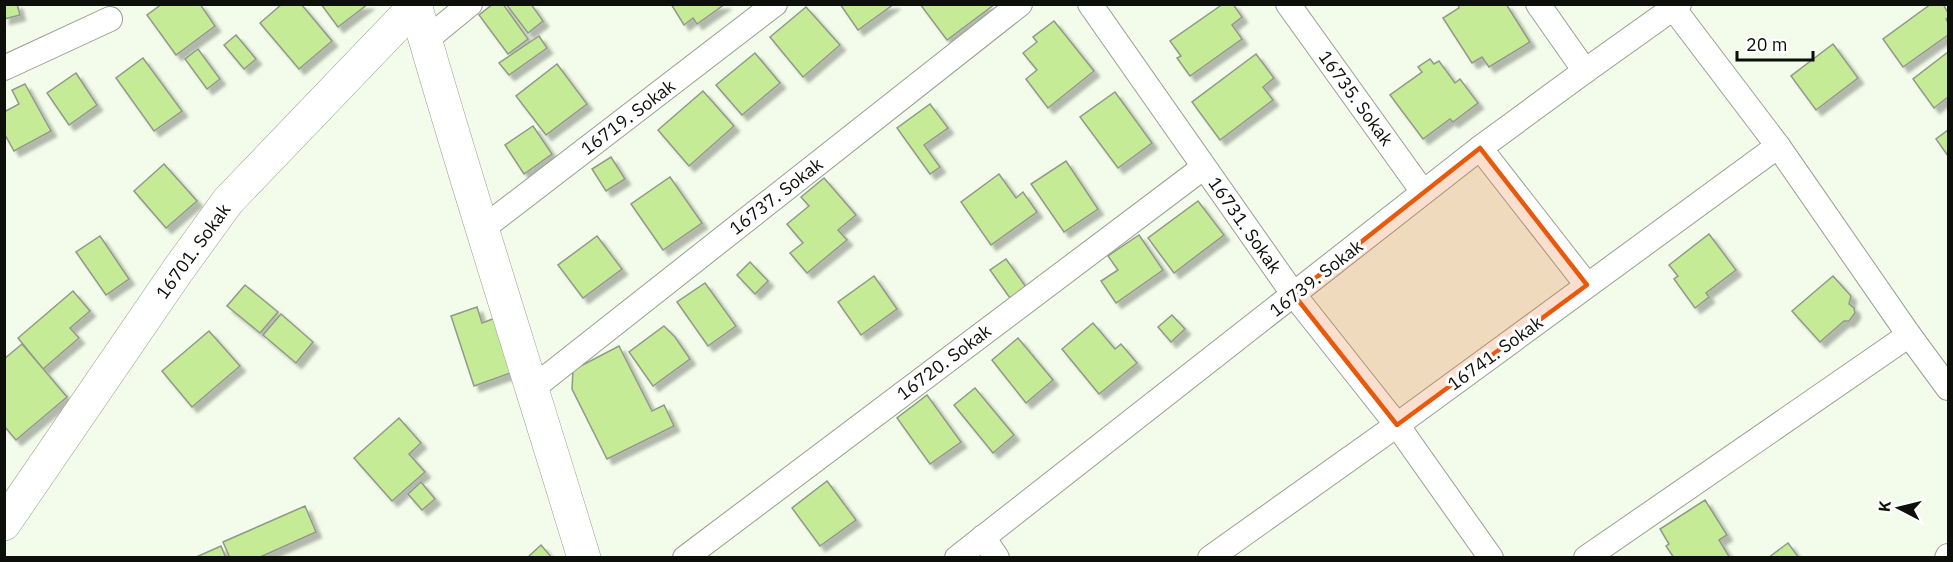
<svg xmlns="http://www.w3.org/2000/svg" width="1953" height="562" viewBox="0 0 1953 562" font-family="'IBM Plex Sans',sans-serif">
<defs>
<filter id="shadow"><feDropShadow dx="5.5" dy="5.5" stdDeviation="1.5" flood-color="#0004"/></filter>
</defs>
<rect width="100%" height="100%" fill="#f3fbea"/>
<g fill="#c5eb97" stroke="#919989" stroke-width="1.5" filter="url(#shadow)">
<path d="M 4,4 L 17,4 L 20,15 L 4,19 Z"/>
<path d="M 162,4 L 200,4 L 215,26 L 176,55 L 147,15 Z"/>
<path d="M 282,4 L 301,4 L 332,41 L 299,69 L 260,23 Z"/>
<path d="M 321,4 L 368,4 L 338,27 Z"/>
<path d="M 493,4 L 503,4 L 528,39 L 508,54 L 479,15 Z"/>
<path d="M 506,4 L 531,4 L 543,21 L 528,33 Z"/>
<path d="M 671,4 L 725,4 L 697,24 L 693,18 L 684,25 Z"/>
<path d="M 840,4 L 894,4 L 858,30 Z"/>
<path d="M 920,4 L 995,4 L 947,40 Z"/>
<path d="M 1223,4 L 1233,4 L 1242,17 L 1232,25 L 1242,39 L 1190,76 L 1177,58 L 1181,56 L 1170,41 Z"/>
<path d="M 1506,4 L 1530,42 L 1489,67 L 1482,57 L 1472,63 L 1443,18 L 1459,8 L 1458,4 Z"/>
<path d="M 1931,4 L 1943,4 L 1948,13 L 1948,17 L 1946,19 L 1948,23 L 1948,35 L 1903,67 L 1883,39 Z"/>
<path d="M 806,7 L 840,45 L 803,77 L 770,37 Z"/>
<path d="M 1054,21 L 1094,71 L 1048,108 L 1026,79 L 1037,70 L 1023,53 L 1037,42 L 1033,37 Z"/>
<path d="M 236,35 L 256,59 L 244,69 L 224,45 Z"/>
<path d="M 539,36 L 547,48 L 509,75 L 499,63 Z"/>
<path d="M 1833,44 L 1858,78 L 1816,110 L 1791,76 Z"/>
<path d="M 198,49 L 220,79 L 207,89 L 185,59 Z"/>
<path d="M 1948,52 L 1948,97 L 1934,108 L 1913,79 Z"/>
<path d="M 755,53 L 780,83 L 742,115 L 716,85 Z"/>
<path d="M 1256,54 L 1274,78 L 1263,87 L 1273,100 L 1220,140 L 1192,102 Z"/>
<path d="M 143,58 L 182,111 L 154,131 L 116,78 Z"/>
<path d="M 1430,59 L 1434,64 L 1439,61 L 1455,83 L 1460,79 L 1478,103 L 1453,122 L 1450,119 L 1423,139 L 1390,95 L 1422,72 L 1418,67 Z"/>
<path d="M 557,64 L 587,104 L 546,135 L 516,96 Z"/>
<path d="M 76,73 L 97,105 L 69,125 L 47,93 Z"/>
<path d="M 25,84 L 51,131 L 14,151 L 4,133 L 4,112 L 19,104 L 12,90 Z"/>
<path d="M 703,91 L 734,126 L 689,166 L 658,130 Z"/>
<path d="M 1115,92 L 1152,143 L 1118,168 L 1080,117 Z"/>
<path d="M 930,104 L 948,128 L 924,145 L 940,167 L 930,174 L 897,128 Z"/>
<path d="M 533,126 L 552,154 L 524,174 L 505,145 Z"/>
<path d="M 1948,130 L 1948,156 L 1936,139 Z"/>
<path d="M 611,157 L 625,179 L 606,191 L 592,169 Z"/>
<path d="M 1066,161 L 1098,209 L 1064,232 L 1031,184 Z"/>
<path d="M 164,164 L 197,201 L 166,228 L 134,191 Z"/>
<path d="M 999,174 L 1016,198 L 1023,192 L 1037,212 L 991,245 L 961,202 Z"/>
<path d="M 670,177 L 702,223 L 663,250 L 631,204 Z"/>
<path d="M 824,178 L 856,215 L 838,230 L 847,240 L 807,273 L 790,253 L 803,243 L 787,224 L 809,206 L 801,197 Z"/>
<path d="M 1198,201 L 1224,235 L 1174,273 L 1148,238 Z"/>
<path d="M 1709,234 L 1736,270 L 1706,293 L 1709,297 L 1695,308 L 1674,279 L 1678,276 L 1669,265 Z"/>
<path d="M 1139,235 L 1163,270 L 1116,303 L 1101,281 L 1118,270 L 1108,256 Z"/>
<path d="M 100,236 L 129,279 L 106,295 L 76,252 Z"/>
<path d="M 597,236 L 622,269 L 583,298 L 558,265 Z"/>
<path d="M 1006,259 L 1026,287 L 1010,298 L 990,270 Z"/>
<path d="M 750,262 L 768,281 L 755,294 L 737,275 Z"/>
<path d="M 874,276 L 897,309 L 861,335 L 838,302 Z"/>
<path d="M 1833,276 L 1851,296 L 1849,304 L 1854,308 L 1855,313 L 1849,321 L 1844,321 L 1820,342 L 1792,311 Z"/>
<path d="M 705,283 L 736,326 L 708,346 L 677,302 Z"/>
<path d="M 245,285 L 278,312 L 260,333 L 227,306 Z"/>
<path d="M 73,291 L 90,311 L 70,328 L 79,338 L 43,369 L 18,338 Z"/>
<path d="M 477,307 L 482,323 L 498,317 L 516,371 L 474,386 L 451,316 Z"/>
<path d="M 281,314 L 313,342 L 296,363 L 263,335 Z"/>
<path d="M 1172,315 L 1185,329 L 1171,342 L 1158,327 Z"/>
<path d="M 1093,323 L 1115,349 L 1121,344 L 1137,363 L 1099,394 L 1062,349 Z"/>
<path d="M 664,326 L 675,337 L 690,359 L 653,386 L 629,352 Z"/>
<path d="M 209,331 L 240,366 L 192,407 L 162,371 Z"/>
<path d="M 1018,338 L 1053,380 L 1026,403 L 992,360 Z"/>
<path d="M 22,344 L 67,397 L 16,440 L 4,426 L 4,359 Z"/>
<path d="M 619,346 L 652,411 L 664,405 L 674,426 L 607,459 L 572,389 L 573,370 Z"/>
<path d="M 975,388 L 1014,435 L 993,453 L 954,405 Z"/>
<path d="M 927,395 L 961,442 L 930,464 L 897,418 Z"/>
<path d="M 399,418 L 421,443 L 409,454 L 425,472 L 392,501 L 354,458 Z"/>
<path d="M 827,481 L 856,520 L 820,546 L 792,508 Z"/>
<path d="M 421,482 L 435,499 L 422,510 L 408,494 Z"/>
<path d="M 1705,500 L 1727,535 L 1719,540 L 1730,558 L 1674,558 L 1666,546 L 1669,544 L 1660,529 Z"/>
<path d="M 305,506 L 316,532 L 258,558 L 230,558 L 223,542 Z"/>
<path d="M 1788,543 L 1799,558 L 1768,558 Z"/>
<path d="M 541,545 L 552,558 L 529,558 L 528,557 Z"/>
<path d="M 221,546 L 226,558 L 194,558 Z"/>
</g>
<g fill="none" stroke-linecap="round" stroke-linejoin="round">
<defs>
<g id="street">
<path d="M 1090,4 L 1294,295 L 1397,425 L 1491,558"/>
<path d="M 1288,4 L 1423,192"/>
<path d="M 1538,4 L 1585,71"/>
<path d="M 1674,9 L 1778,146 L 1909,335 L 1948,388"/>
<path d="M 426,40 L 470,4"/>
<path d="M 4,68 L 110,19"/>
<path d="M 1480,148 L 1587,285"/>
<path d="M 482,229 L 775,4"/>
<path d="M 533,388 L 1020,4"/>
<path d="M 983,537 L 997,558"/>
<path d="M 685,558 L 1204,167"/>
<path d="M 957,558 L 1480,148 L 1585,71 L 1679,4"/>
<path d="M 1210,558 L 1397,425 L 1778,146"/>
<path d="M 1586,558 L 1909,335"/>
<path d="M 1947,558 L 1948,556"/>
</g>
<g id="secondary">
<path d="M 415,4 C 468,190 528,373 584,558"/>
<path d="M 4,524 L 178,270 L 228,201 L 415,6"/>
</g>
</defs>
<use href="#street" stroke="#98a090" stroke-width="26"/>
<use href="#secondary" stroke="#98a090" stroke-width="34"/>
<use href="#street" stroke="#fff" stroke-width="24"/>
<use href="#secondary" stroke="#fff" stroke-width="33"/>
</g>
<path fill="#e8590c" fill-opacity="0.2" stroke="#e8590c" stroke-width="4.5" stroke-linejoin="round" d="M 1480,148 L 1587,285 L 1397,425 L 1294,295 Z"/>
<g text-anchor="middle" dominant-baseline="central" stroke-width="6" stroke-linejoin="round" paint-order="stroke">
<g font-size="18" fill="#0c0f0a" stroke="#fff">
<text transform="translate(1356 98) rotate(54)">16735. Sokak</text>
<text transform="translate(628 117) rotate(-37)">16719. Sokak</text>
<text transform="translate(776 196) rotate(-38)">16737. Sokak</text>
<text transform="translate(1245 225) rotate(55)">16731. Sokak</text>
<text transform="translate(193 251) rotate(-54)">16701. Sokak</text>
<text transform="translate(1316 278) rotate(-38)">16739. Sokak</text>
<text transform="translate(1495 353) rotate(-36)">16741. Sokak</text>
<text transform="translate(944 362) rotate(-37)">16720. Sokak</text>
</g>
</g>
<rect width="1953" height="562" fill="none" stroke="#0c0f0a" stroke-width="12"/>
<g transform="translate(1899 508) rotate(277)" stroke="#ffffff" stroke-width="4.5" paint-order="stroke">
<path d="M0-4.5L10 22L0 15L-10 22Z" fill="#0c0f0a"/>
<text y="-9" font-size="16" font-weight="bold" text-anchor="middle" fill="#0c0f0a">K</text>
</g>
<path d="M1737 51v9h76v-9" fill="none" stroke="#0c0f0a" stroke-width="3"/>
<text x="1746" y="51" font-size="18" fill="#0c0f0a" stroke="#ffffff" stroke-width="4.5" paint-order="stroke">20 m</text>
</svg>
